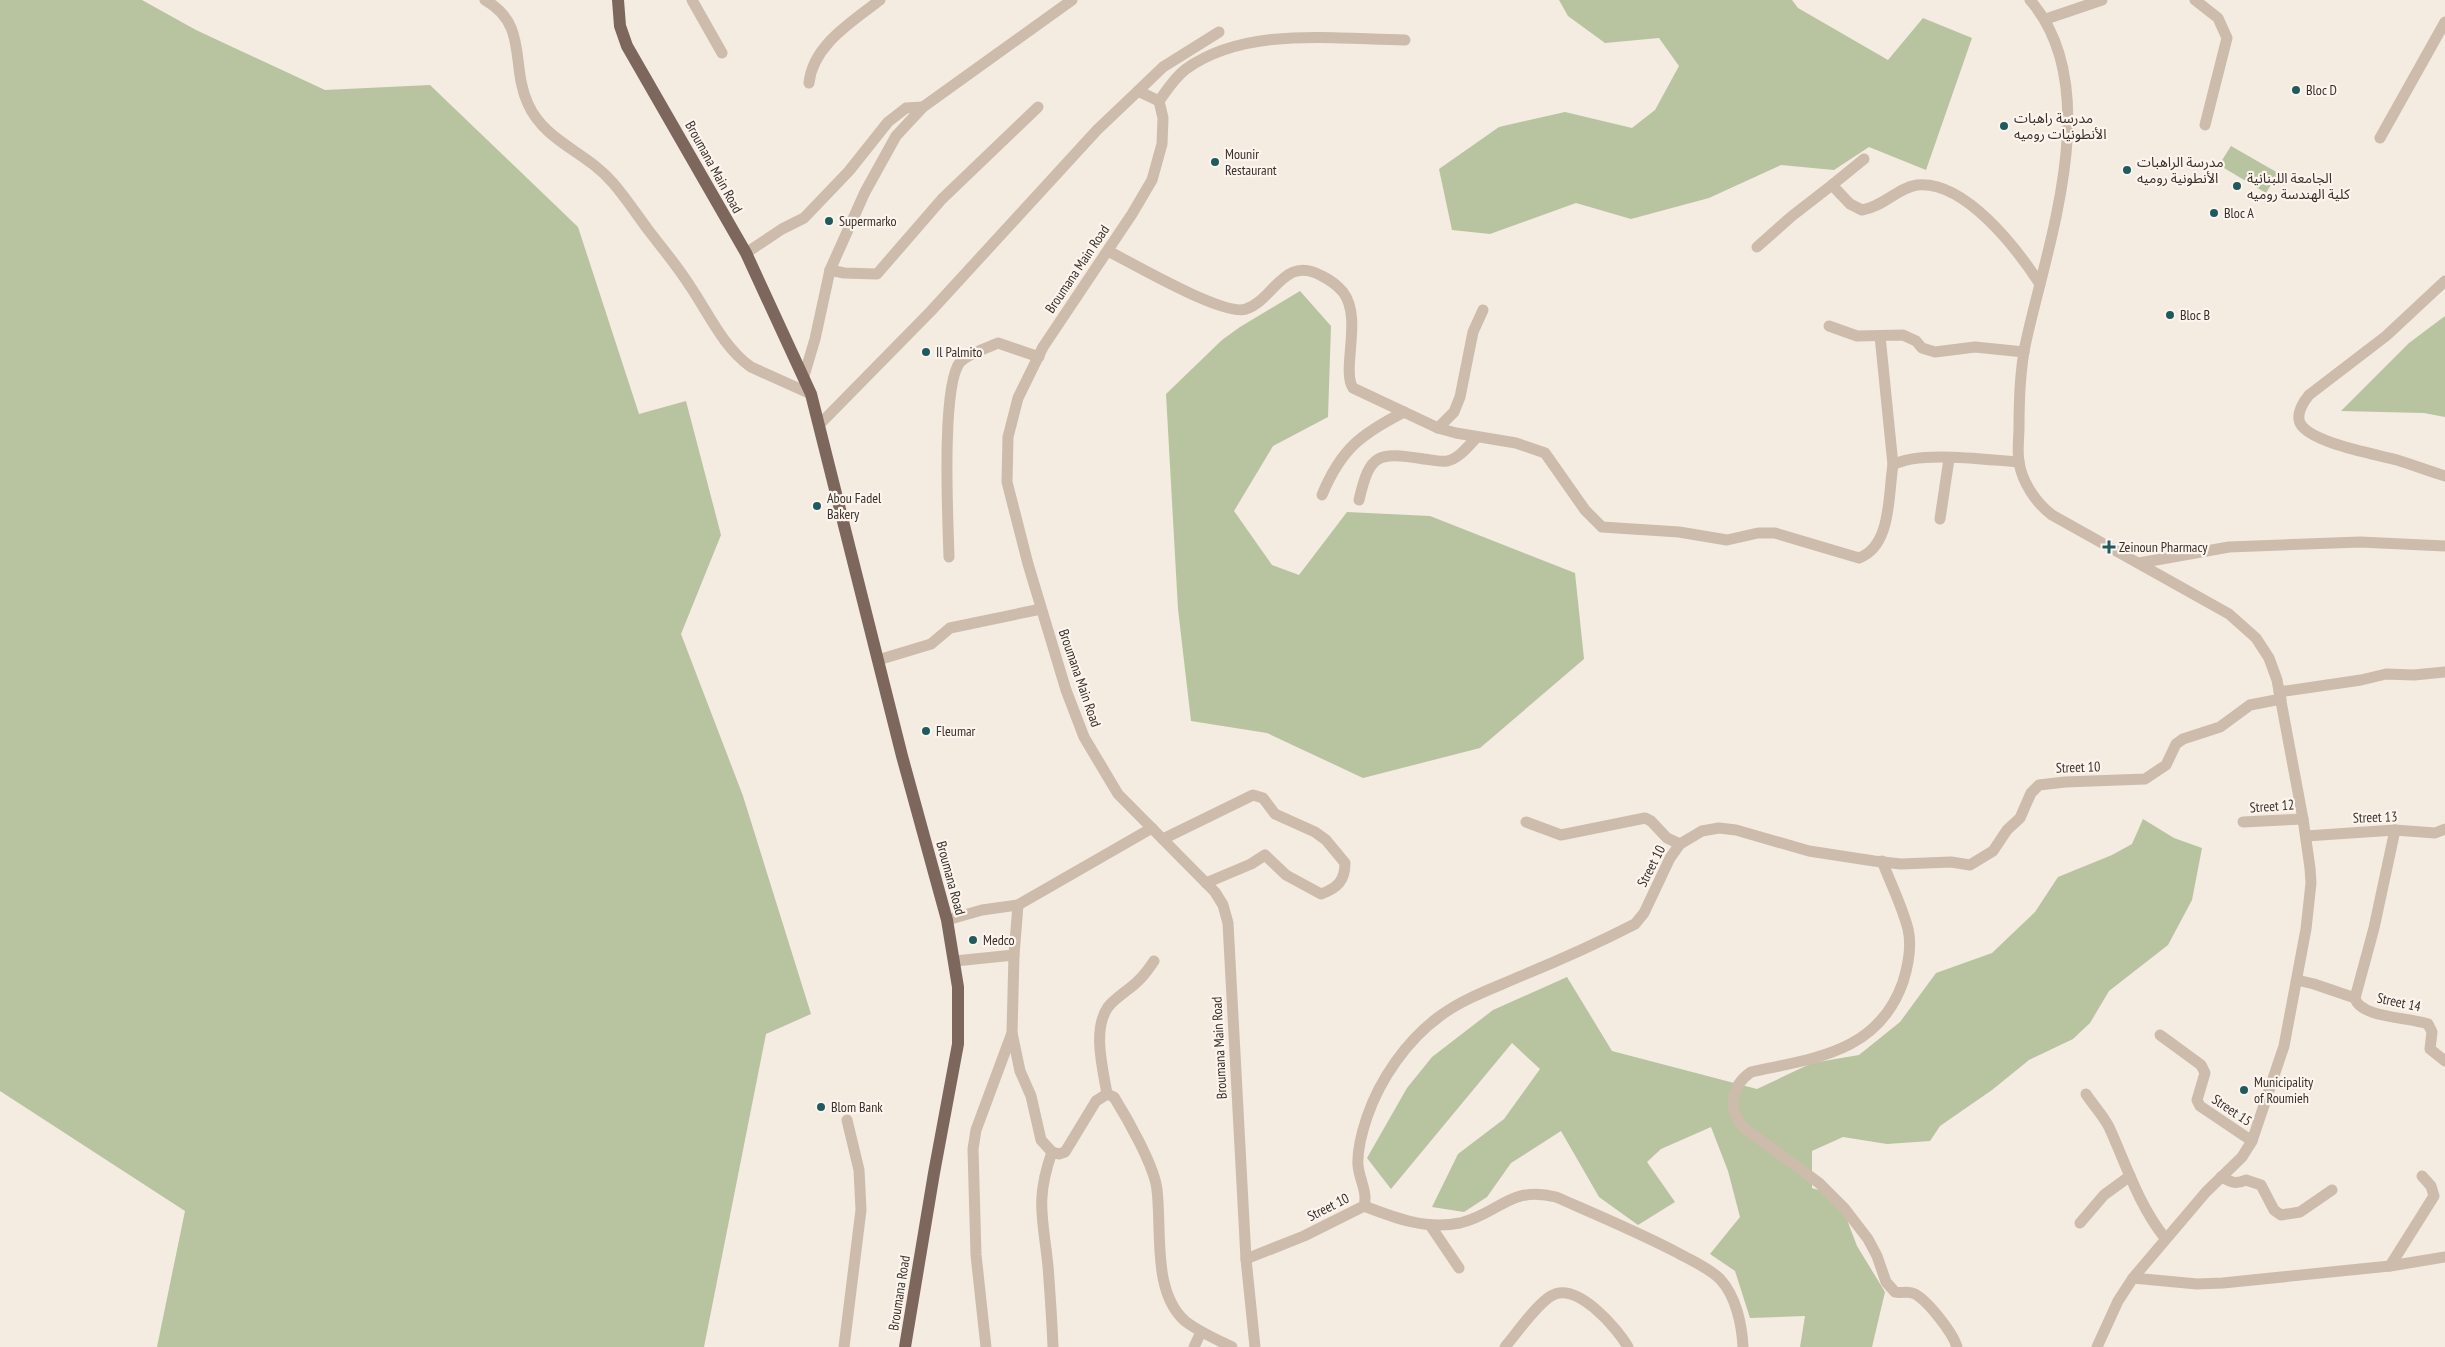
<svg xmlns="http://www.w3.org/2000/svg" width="2445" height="1347" viewBox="0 0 2445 1347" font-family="'PT Sans Narrow','Noto Sans Arabic',sans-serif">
<rect width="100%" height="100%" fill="#f4ebe1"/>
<g fill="#b8c4a0">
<path d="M 0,0 L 142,0 L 196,30 L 325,90 L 430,85 L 578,227 L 639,414 L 686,401 L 721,535 L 681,634 L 743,796 L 811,1014 L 766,1034 L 704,1347 L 157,1347 L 185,1211 L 0,1091 Z"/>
<path d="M 1559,0 L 1792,0 L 1798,8 L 1888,60 L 1923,18 L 1972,38 L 1926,170 L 1869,147 L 1834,170 L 1781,165 L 1709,198 L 1631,219 L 1576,203 L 1490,234 L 1452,230 L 1439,169 L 1499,127 L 1565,112 L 1632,128 L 1655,110 L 1679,66 L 1659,38 L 1605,43 L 1568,16 Z"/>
<path d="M 2231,146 L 2278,173 L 2266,193 L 2219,165 Z"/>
<path d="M 1300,291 L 1331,326 L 1328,417 L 1273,446 L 1234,511 L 1272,565 L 1299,575 L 1347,512 L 1430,516 L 1575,573 L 1584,659 L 1480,748 L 1363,778 L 1267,733 L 1191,721 L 1178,609 L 1166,394 L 1222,340 L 1240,327 Z"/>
<path d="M 2445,316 L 2445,417 L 2424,413 L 2341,411 L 2409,343 Z"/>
<path d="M 2143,819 L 2174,838 L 2202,848 L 2192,900 L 2168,945 L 2109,991 L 2090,1023 L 2073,1039 L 2029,1060 L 1992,1090 L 1940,1126 L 1930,1141 L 1887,1144 L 1843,1137 L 1812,1151 L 1812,1188 L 1838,1196 L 1857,1246 L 1885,1292 L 1872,1347 L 1800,1347 L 1805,1316 L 1750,1318 L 1735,1271 L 1710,1254 L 1740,1217 L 1728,1171 L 1711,1127 L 1661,1149 L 1647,1162 L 1675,1202 L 1638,1225 L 1599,1197 L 1561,1131 L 1511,1163 L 1487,1197 L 1464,1212 L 1432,1207 L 1458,1154 L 1504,1119 L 1540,1069 L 1512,1043 L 1391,1189 L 1367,1158 L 1407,1088 L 1432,1057 L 1493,1010 L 1567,977 L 1612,1051 L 1757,1089 L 1812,1063 L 1859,1055 L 1900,1022 L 1936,973 L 1992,953 L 2035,912 L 2058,877 L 2112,855 L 2132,844 Z"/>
</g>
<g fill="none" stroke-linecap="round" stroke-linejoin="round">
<g stroke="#cdbbac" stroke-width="11">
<path d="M 485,0 C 529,25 510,65 528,104 C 545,142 587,152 613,183 C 626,198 637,215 649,231 C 663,249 678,267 690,286 C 709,314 723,347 751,367 L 811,394"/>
<path d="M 692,0 L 722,53"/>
<path d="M 2030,0 C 2105,86 2049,239 2027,337 C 2020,365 2019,398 2019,427 C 2019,438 2017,451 2019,462 C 2022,482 2036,503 2052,515 L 2229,614 L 2256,638 L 2269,658 L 2277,680 L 2303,819 L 2310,868 L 2311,883 L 2306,929 L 2284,1046 L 2252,1141 L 2242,1157 L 2206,1192 L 2133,1278"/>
<path d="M 2195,0 L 2218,18 L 2227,38 L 2205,125"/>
<path d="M 2046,19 L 2102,0"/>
<path d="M 809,83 C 813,45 852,22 880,0"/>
<path d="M 1138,91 L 1163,67 L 1219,32"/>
<path d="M 1159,101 C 1167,90 1175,77 1186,69 C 1246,26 1334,39 1405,40"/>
<path d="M 2380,138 L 2445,22"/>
<path d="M 1832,185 L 1864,159"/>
<path d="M 1757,247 L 1792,216 L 1832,185 L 1850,204 L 1862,210 C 1883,207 1897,188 1917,185 C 1965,180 2017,249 2040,284"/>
<path d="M 1108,251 C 1132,263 1224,317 1246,309 C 1274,300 1284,254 1322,276 C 1330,280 1337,285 1343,292 C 1363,318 1341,370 1353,388 L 1438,428 L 1456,433 L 1516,443 L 1545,453 L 1585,510 L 1602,527 L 1679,532 L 1727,540 L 1758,533 L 1775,533 L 1859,558 C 1892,546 1888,494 1893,465 C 1918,450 1988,460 2019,462"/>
<path d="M 746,253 L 782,229 L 804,218 L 849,171 L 888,122 L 906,108 L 923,107"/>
<path d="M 830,270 L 844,273 L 877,274 L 942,199 L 1038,107"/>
<path d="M 2445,281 L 2386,336 L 2309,395 C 2303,402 2296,414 2300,423 C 2310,443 2376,454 2397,460 C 2413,465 2429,471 2445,476"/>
<path d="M 1829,326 L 1857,336 L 1903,335 L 1916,341 L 1922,348 L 1935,352 L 1975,347 L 2024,352"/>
<path d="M 1880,336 L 1893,465"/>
<path d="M 804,376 L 815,339 L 830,270 L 865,192 L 896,136 L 923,107 L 1072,0"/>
<path d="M 819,425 L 931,311 L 1097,130 L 1138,91 L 1159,101 L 1163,118 L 1162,144 L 1152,180 L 1132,214 L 1043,347 L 1018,398 L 1008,437 L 1007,482 L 1028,564 L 1066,690 L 1084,737 L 1118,794 L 1215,892 L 1223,905 L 1228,923 L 1246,1259 L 1255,1347"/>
<path d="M 1438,428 L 1454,412 L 1460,397 L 1473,332 L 1483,310"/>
<path d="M 1322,495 C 1341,449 1361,434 1404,412"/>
<path d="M 1359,500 C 1370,453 1377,452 1424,459 C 1432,460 1440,462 1447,461 C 1459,459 1469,445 1477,437"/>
<path d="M 1940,519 L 1949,459"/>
<path d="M 949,557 C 948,521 941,386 960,362 C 969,353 987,348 998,343 L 1039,357"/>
<path d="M 2139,563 L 2229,547 L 2360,542 L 2445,546"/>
<path d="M 878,660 L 931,644 L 950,628 L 1041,609"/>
<path d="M 2279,692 L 2361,680 L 2386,674 L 2414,675 L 2445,672"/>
<path d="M 1526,822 L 1561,835 L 1645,818 L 1651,821 L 1667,838 L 1680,844"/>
<path d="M 2243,822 L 2303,819"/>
<path d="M 2306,836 L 2395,830 L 2435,833 L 2445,829"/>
<path d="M 1163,839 L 1253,795 L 1263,798 L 1275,814 L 1315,832 L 1326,840 L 1345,863 C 1345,880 1338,888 1321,894 L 1286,875 L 1265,855 L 1251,864 L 1206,883"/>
<path d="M 1882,861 C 1891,884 1902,906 1908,929 C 1912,946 1908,966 1903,982 C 1878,1053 1814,1058 1751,1072 C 1731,1086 1727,1108 1743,1127 L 1819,1183 L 1845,1209 L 1868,1239 L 1877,1256 L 1886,1282 L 1895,1292 C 1902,1294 1908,1290 1915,1294 C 1928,1301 1953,1333 1957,1347"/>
<path d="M 1018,905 L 1014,955 L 1012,1033 L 1020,1071 L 1031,1096 L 1041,1140 L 1052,1152 L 1059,1154 L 1065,1152 L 1096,1101 L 1107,1094 L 1114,1097 C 1127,1118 1155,1167 1157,1190 C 1162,1230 1152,1292 1185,1321 C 1199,1332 1216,1339 1232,1347"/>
<path d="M 947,920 L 982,910 L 1018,905 L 1152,828"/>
<path d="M 955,961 L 1014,955"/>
<path d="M 2297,980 L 2314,984 L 2355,998 C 2360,1018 2409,1017 2428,1024 L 2432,1032 L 2430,1049 L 2445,1061"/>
<path d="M 2355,998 L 2374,928 L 2395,830"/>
<path d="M 2160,1035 L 2201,1065 L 2205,1073 L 2197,1100 L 2200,1106 L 2252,1141"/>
<path d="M 1107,1094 C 1103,1069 1092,1030 1108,1007 C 1117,996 1131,989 1140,979 C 1145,974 1150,967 1154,961"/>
<path d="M 2086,1094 C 2093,1105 2103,1115 2109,1127 C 2126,1164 2139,1206 2165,1238"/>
<path d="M 1052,1152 C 1035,1200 1043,1218 1048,1266 C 1050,1293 1052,1320 1053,1347"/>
<path d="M 2221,1177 C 2231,1182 2235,1185 2246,1180 L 2261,1185 L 2274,1210 L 2281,1215 L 2300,1212 L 2332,1190"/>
<path d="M 1364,1206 C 1395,1218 1426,1230 1460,1223 C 1499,1214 1510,1185 1556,1197 C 1597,1215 1638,1232 1678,1253 C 1692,1261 1709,1268 1720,1279 C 1736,1296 1742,1325 1743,1347"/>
<path d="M 2080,1223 L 2104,1195 L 2130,1176"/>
<path d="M 1430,1225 L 1459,1268"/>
<path d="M 1246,1259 L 1304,1236 L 1364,1206 C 1368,1192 1359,1179 1358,1165 C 1357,1149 1362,1132 1367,1117 C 1380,1079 1407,1040 1440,1016 C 1464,998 1494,988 1521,976 C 1560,960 1598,943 1635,924 L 1644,913 L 1670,858 L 1680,844 L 1702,831 L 1719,828 L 1736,830 L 1809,851 L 1874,861 L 1901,864 L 1951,862 L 1970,865 L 1993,851 L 2007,830 L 2020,818 L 2031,793 L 2039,785 L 2065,782 L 2145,779 L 2166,765 L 2176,744 L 2183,739 L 2220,727 L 2250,705 L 2281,699"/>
<path d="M 2390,1266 L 2434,1196 L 2431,1186 L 2422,1176"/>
<path d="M 844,1347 L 861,1210 L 859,1170 L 847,1120"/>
<path d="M 986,1347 L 976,1255 L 973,1149 L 976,1130 L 1012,1033"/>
<path d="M 1194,1347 L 1201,1332"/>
<path d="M 1505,1347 C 1517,1333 1536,1305 1551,1296 C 1576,1280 1617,1328 1628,1347"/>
<path d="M 2097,1347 L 2118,1301 L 2133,1278 L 2197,1284 L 2223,1283 L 2390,1266 L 2445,1257"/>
</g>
<path stroke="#7d675c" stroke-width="12" d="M 618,0 L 620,26 L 627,46 L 746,253 L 811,394 L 902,756 L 947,920 L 958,987 L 958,1044 L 934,1173 L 905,1347"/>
</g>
<g fill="#1f5a5e" stroke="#fbf5ee" stroke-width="2">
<circle cx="2296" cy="90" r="5"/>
<circle cx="2004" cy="126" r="5"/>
<circle cx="1215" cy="162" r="5"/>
<circle cx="2127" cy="170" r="5"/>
<circle cx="2237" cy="186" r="5"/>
<circle cx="2214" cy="213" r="5"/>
<circle cx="829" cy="221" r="5"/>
<circle cx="2170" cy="315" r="5"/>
<circle cx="926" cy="352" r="5"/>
<circle cx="817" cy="506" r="5"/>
<path d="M2106.5 539.5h5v5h5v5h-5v5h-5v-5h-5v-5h5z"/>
<circle cx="926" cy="731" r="5"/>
<circle cx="973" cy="940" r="5"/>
<circle cx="2244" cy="1090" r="5"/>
<circle cx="821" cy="1107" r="5"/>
</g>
<g text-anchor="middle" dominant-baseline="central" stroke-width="4.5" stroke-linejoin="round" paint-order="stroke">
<g font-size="14" fill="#3b302b" stroke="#fbf5ee" text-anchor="start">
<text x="2306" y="90">Bloc D</text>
<text x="2014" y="118">مدرسة راهبات<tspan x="2014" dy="16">الأنطونيات روميه</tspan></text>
<text x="1225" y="154">Mounir<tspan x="1225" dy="16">Restaurant</tspan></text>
<text x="2137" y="162">مدرسة الراهبات<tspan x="2137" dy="16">الأنطونية روميه</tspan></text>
<text x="2247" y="178">الجامعة اللبنانية<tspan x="2247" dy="16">كلية الهندسة روميه</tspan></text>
<text x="2224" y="213">Bloc A</text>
<text x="839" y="221">Supermarko</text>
<text x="2180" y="315">Bloc B</text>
<text x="936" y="352">Il Palmito</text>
<text x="827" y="498">Abou Fadel<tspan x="827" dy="16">Bakery</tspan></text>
<text x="2119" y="547">Zeinoun Pharmacy</text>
<text x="936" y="731">Fleumar</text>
<text x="983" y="940">Medco</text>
<text x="2254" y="1082">Municipality<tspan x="2254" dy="16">of Roumieh</tspan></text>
<text x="831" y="1107">Blom Bank</text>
</g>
<g font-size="14" fill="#3b302b" stroke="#fbf5ee">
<text transform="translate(714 167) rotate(61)">Broumana Main Road</text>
<text transform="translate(1077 269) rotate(-56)">Broumana Main Road</text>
<text transform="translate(1080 678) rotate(71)">Broumana Main Road</text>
<text transform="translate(2078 767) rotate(-2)">Street 10</text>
<text transform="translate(2272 806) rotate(-4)">Street 12</text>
<text transform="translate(2375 817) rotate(-2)">Street 13</text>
<text transform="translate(1651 866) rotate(-63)">Street 10</text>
<text transform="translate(951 878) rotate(75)">Broumana Road</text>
<text transform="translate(2399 1002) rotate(12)">Street 14</text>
<text transform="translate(1219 1048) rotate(-93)">Broumana Main Road</text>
<text transform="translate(2232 1110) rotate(34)">Street 15</text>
<text transform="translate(1328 1207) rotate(-27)">Street 10</text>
<text transform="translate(899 1293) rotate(-81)">Broumana Road</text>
</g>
</g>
</svg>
